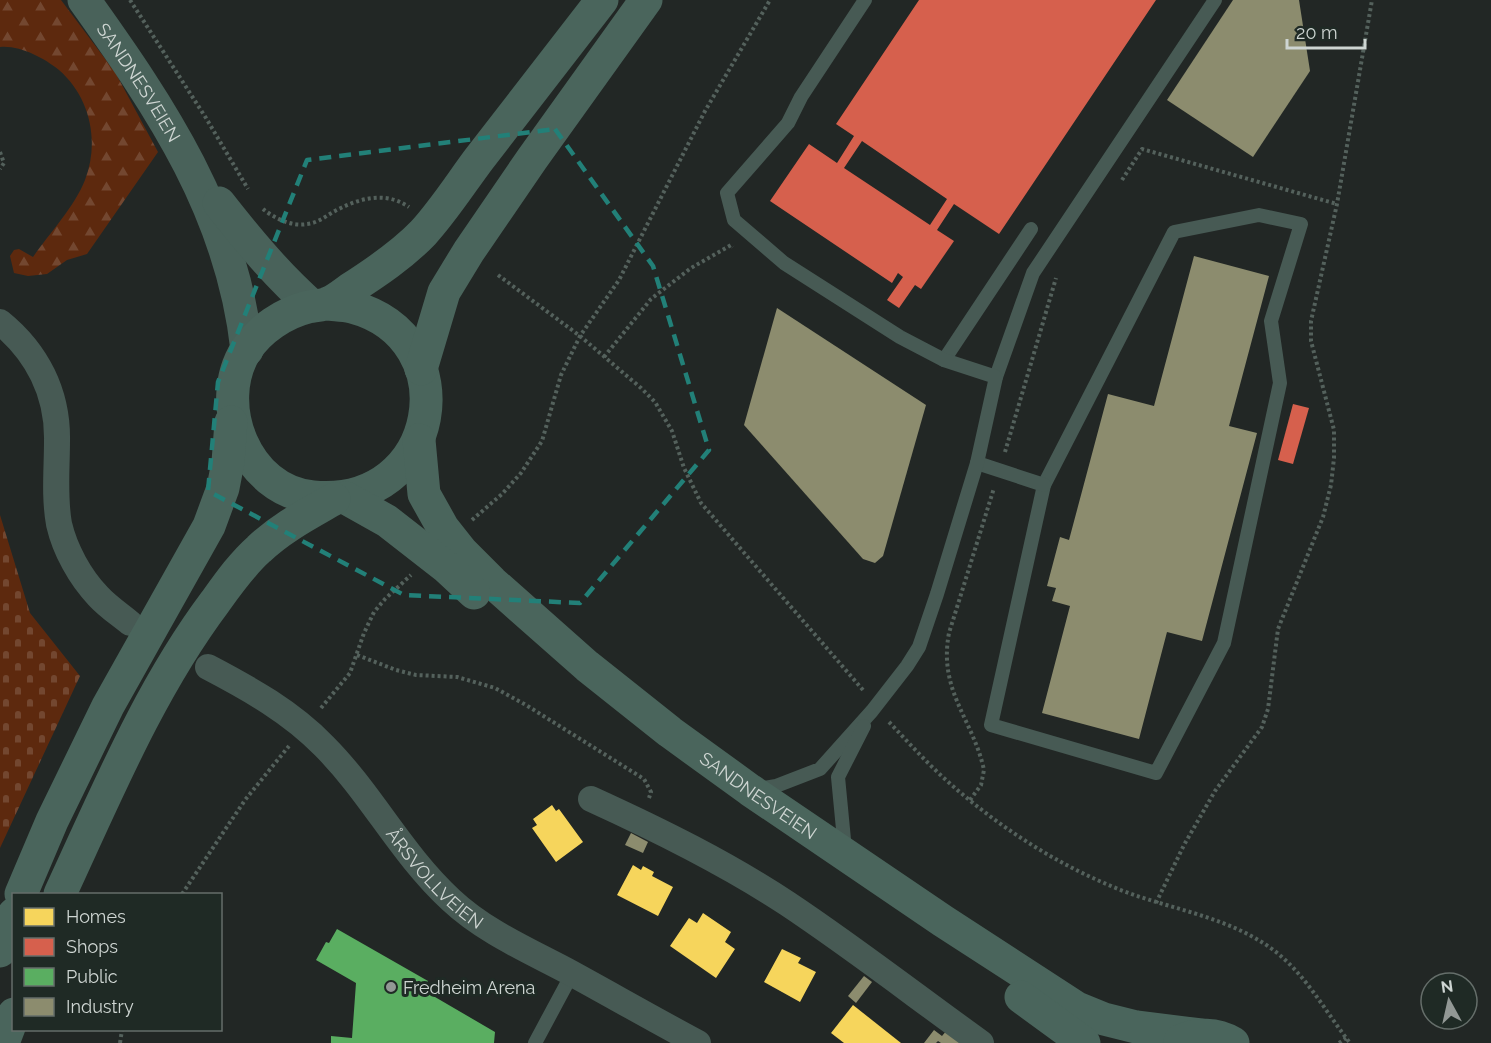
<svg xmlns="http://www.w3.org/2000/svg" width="1491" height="1043" viewBox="0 0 1491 1043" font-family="Raleway,sans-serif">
<defs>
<pattern id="forest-firs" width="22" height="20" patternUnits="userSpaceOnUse" patternTransform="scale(1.5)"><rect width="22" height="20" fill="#5d290e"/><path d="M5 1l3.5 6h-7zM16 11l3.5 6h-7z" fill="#734730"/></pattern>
<pattern id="cemetery-stones" width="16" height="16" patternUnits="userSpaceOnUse" patternTransform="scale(1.5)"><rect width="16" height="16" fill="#5d290e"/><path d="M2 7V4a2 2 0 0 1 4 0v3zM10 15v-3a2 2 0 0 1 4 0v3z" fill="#734730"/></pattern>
</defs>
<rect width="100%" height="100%" fill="#222725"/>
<path fill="url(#forest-firs)" d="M 0,0 L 61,0 L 115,72 L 158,152 L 87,254 L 67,260 L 47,274 L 28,276 L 14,273 L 10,256 L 14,250 L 19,249 L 33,257 C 49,234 75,206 85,180 C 100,141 90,97 59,70 C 44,58 20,45 0,47 Z"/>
<path fill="url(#cemetery-stones)" d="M 0,515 L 30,613 L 80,676 L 0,848 Z"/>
<g fill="#f6d55c">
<path d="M 552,805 L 556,811 L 559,809 L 583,842 L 556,862 L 532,828 L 537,825 L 533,819 Z"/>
<path d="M 633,865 L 641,870 L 643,866 L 654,872 L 652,876 L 673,887 L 658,916 L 617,895 Z"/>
<path d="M 703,913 L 731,932 L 725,942 L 735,949 L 716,978 L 670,946 L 689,918 L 697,923 Z"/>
<path d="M 782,949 L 801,958 L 798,963 L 816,972 L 800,1002 L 764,982 Z"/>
<path d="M 853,1005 L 901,1043 L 844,1043 L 831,1033 Z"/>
</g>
<g fill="#d6604d" fill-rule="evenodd">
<path d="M 919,0 L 1156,0 L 999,234 L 954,204 L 937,230 L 954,241 L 921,289 L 915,285 L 899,308 L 887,300 L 903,277 L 898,273 L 892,283 L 770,201 L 809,144 L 837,163 L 854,136 L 836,124 ZM 862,141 L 947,199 L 930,225 L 844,168 Z"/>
<path d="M 1293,404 L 1309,408 L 1293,464 L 1278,460 Z"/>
</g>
<path fill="#5aae61" d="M 337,929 L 428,981 L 423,990 L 495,1032 L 494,1043 L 331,1043 L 331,1036 L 352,1038 L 356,983 L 316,960 L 326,942 L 329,943 Z"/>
<g fill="#8c8c6e">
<path d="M 1233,0 L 1299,0 L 1310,71 L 1253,157 L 1167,100 Z"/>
<path d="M 1194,256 L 1269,276 L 1229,426 L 1257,433 L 1202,641 L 1167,632 L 1139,739 L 1042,713 L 1070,606 L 1052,601 L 1056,588 L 1047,586 L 1060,537 L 1069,540 L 1108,394 L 1154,406 Z"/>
<path d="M 777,308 L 926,405 L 883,556 L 875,563 L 863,559 L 744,425 Z"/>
<path d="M 631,833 L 648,842 L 643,853 L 625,845 Z"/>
<path d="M 864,976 L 872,982 L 856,1003 L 848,996 Z"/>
<path d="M 934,1030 L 942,1036 L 947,1030 L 963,1043 L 941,1043 L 938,1041 L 936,1043 L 924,1043 Z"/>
</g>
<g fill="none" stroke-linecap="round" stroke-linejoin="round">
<g stroke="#54615c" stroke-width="4" stroke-dasharray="3 3" stroke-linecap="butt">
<path d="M 130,0 L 206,118 L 248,189"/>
<path d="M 0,152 L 4,163 L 0,169"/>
<path d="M 1122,180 L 1142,149 L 1337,204"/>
<path d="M 263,209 C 274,218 292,227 307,224 C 317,223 325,217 333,212 C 357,199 384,190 409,207"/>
<path d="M 498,275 L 580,336 L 641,388 L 655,402 L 672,431 L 684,468 L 701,503 L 863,690"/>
<path d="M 604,357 L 651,299 L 691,268 L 731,245 L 733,247"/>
<path d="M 1005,452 L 1056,278"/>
<path d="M 472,520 L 502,494 L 521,473 L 542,441 L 561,375 L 580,336 L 619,280 L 705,111 L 770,0"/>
<path d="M 357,655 L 396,670 L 416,675 L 457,677 L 495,688 L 526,705 L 644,779 L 651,792 L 649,798"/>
<path d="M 321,708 L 350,673 L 364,633 L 374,612 L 385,599 L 411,575"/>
<path d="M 889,722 C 908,742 926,762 946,780 C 995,824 1051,861 1111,886 C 1164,909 1224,914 1272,949 C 1305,973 1325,1011 1350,1043"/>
<path d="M 970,800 L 981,785 L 984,770 C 973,719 938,691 949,633 L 994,488"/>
<path d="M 182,894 L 245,800 L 289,746"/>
<path d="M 1156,903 L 1184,845 L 1215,791 L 1262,727 L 1268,709 L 1278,629 L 1323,517 L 1331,485 L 1334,458 L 1334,430 L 1311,341 L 1311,321 L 1337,204 L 1372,0"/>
<path d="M 120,1043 L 122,1030"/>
<path d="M 1339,1043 L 1346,1038"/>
</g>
<g stroke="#475a54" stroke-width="14">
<path d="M 1259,215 L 1301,224 L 1271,321 L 1280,383 L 1224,643 L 1156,773 L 991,725 L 1044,485 L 1174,232 Z"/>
<path d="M 944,360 L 1031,229"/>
<path d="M 996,377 L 1033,273 L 1215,0"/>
<path d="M 977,463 L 1044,485"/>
<path d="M 758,789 L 776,786 L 820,769 L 872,711 L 907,666 L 919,647 L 937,594 L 977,463 L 996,377 L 944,360 L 900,337 L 784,263 L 734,220 L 727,193 L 788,123 L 801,97 L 865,0"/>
<path d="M 845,850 L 838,777 L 864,726"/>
<path d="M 535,1043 L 572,974"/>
</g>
<g stroke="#475a54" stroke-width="26">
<path d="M 0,322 C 37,352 58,393 57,441 C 57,469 54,496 59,524 C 65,550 80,577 98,596 C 107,606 119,614 130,623"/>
<path id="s1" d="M 208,667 C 250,689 291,712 324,746 C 371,793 401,854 451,900 C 485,932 530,951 571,973 C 613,996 655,1020 698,1043"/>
<path d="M 591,799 C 659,830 726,863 788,904 C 854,948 917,997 981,1043"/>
</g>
<g stroke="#49625a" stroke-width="33">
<path id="s2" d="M 84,0 C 162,109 232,213 247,350"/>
<path d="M 219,203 C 248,240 277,275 312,306"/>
</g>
<g stroke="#4a655c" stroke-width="33">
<path d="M 327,304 C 335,305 344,305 352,307 C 469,338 441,509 313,497 C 246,491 212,404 246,350 C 260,329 284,313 308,307 C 315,305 322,306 328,303 C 336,300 343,294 350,289 C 375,273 402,255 423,233 C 444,210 461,183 479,159 C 520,106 561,53 602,0"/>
<path d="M 421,369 L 444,292 L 469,251 L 532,159 L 646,0"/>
<path id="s3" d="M 419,440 L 424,494 L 443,528 L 462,552 L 492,582 L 587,666 L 670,732 L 750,790 L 943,921 L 1077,1008 L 1104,1019 L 1136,1027 L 1201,1035"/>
<path d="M 346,498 L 387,521 L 446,567 L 474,593"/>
<path d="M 21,894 L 52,821 L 108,706 L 209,526 L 223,488 L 228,462 L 231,422"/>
<path d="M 60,894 C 106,795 149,690 215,602 C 228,584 242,564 259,549 C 281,528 308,514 334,499"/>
<path d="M 0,951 L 14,914"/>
<path d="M 1021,997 L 1084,1043"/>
<path d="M 1180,1041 C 1197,1033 1216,1033 1233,1043"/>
<path d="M 3,1043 L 14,1014"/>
</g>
</g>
<path fill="none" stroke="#228078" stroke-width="4.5" stroke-dasharray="12 8" stroke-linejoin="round" d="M 555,129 L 653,266 L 709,450 L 580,603 L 404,595 L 208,491 L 218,382 L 307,160 Z"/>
<circle fill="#929895" stroke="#1f2a25" stroke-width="2" cx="391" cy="987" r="6"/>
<g text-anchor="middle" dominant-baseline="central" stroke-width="6" stroke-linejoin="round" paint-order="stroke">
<g font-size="18" fill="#ced5d2" stroke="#1f2a25">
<text stroke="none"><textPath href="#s2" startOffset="99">SANDNESVEIEN</textPath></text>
<text stroke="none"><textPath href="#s3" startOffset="508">SANDNESVEIEN</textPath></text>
<text stroke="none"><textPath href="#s1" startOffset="314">ÅRSVOLLVEIEN</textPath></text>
</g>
<g font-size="18" fill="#ced5d2" stroke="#1f2a25" text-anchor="start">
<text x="403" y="987">Fredheim Arena</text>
</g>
</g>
<rect x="12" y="893" width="210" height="138" fill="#1f2a25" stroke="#656e6a" stroke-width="1.5"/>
<rect x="24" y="908" width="30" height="18" fill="#f6d55c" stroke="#656e6a" stroke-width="1.5"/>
<text x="66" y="923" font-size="18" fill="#ced5d2">Homes</text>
<rect x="24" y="938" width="30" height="18" fill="#d6604d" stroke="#656e6a" stroke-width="1.5"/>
<text x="66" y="953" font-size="18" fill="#ced5d2">Shops</text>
<rect x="24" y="968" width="30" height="18" fill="#5aae61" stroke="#656e6a" stroke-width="1.5"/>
<text x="66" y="983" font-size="18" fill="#ced5d2">Public</text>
<rect x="24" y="998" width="30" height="18" fill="#8c8c6e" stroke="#656e6a" stroke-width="1.5"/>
<text x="66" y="1013" font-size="18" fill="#ced5d2">Industry</text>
<g transform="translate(1449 1001) rotate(352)"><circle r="28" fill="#1f2a25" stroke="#656e6a" stroke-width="1.5"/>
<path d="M0-4.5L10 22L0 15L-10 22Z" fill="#929895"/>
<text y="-9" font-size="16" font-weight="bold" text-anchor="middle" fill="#ced5d2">N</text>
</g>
<path d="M1287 39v9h78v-9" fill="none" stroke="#ced5d2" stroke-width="3"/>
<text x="1296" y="39" font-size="18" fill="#ced5d2" stroke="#1f2a25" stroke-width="4.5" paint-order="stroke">20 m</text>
</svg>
